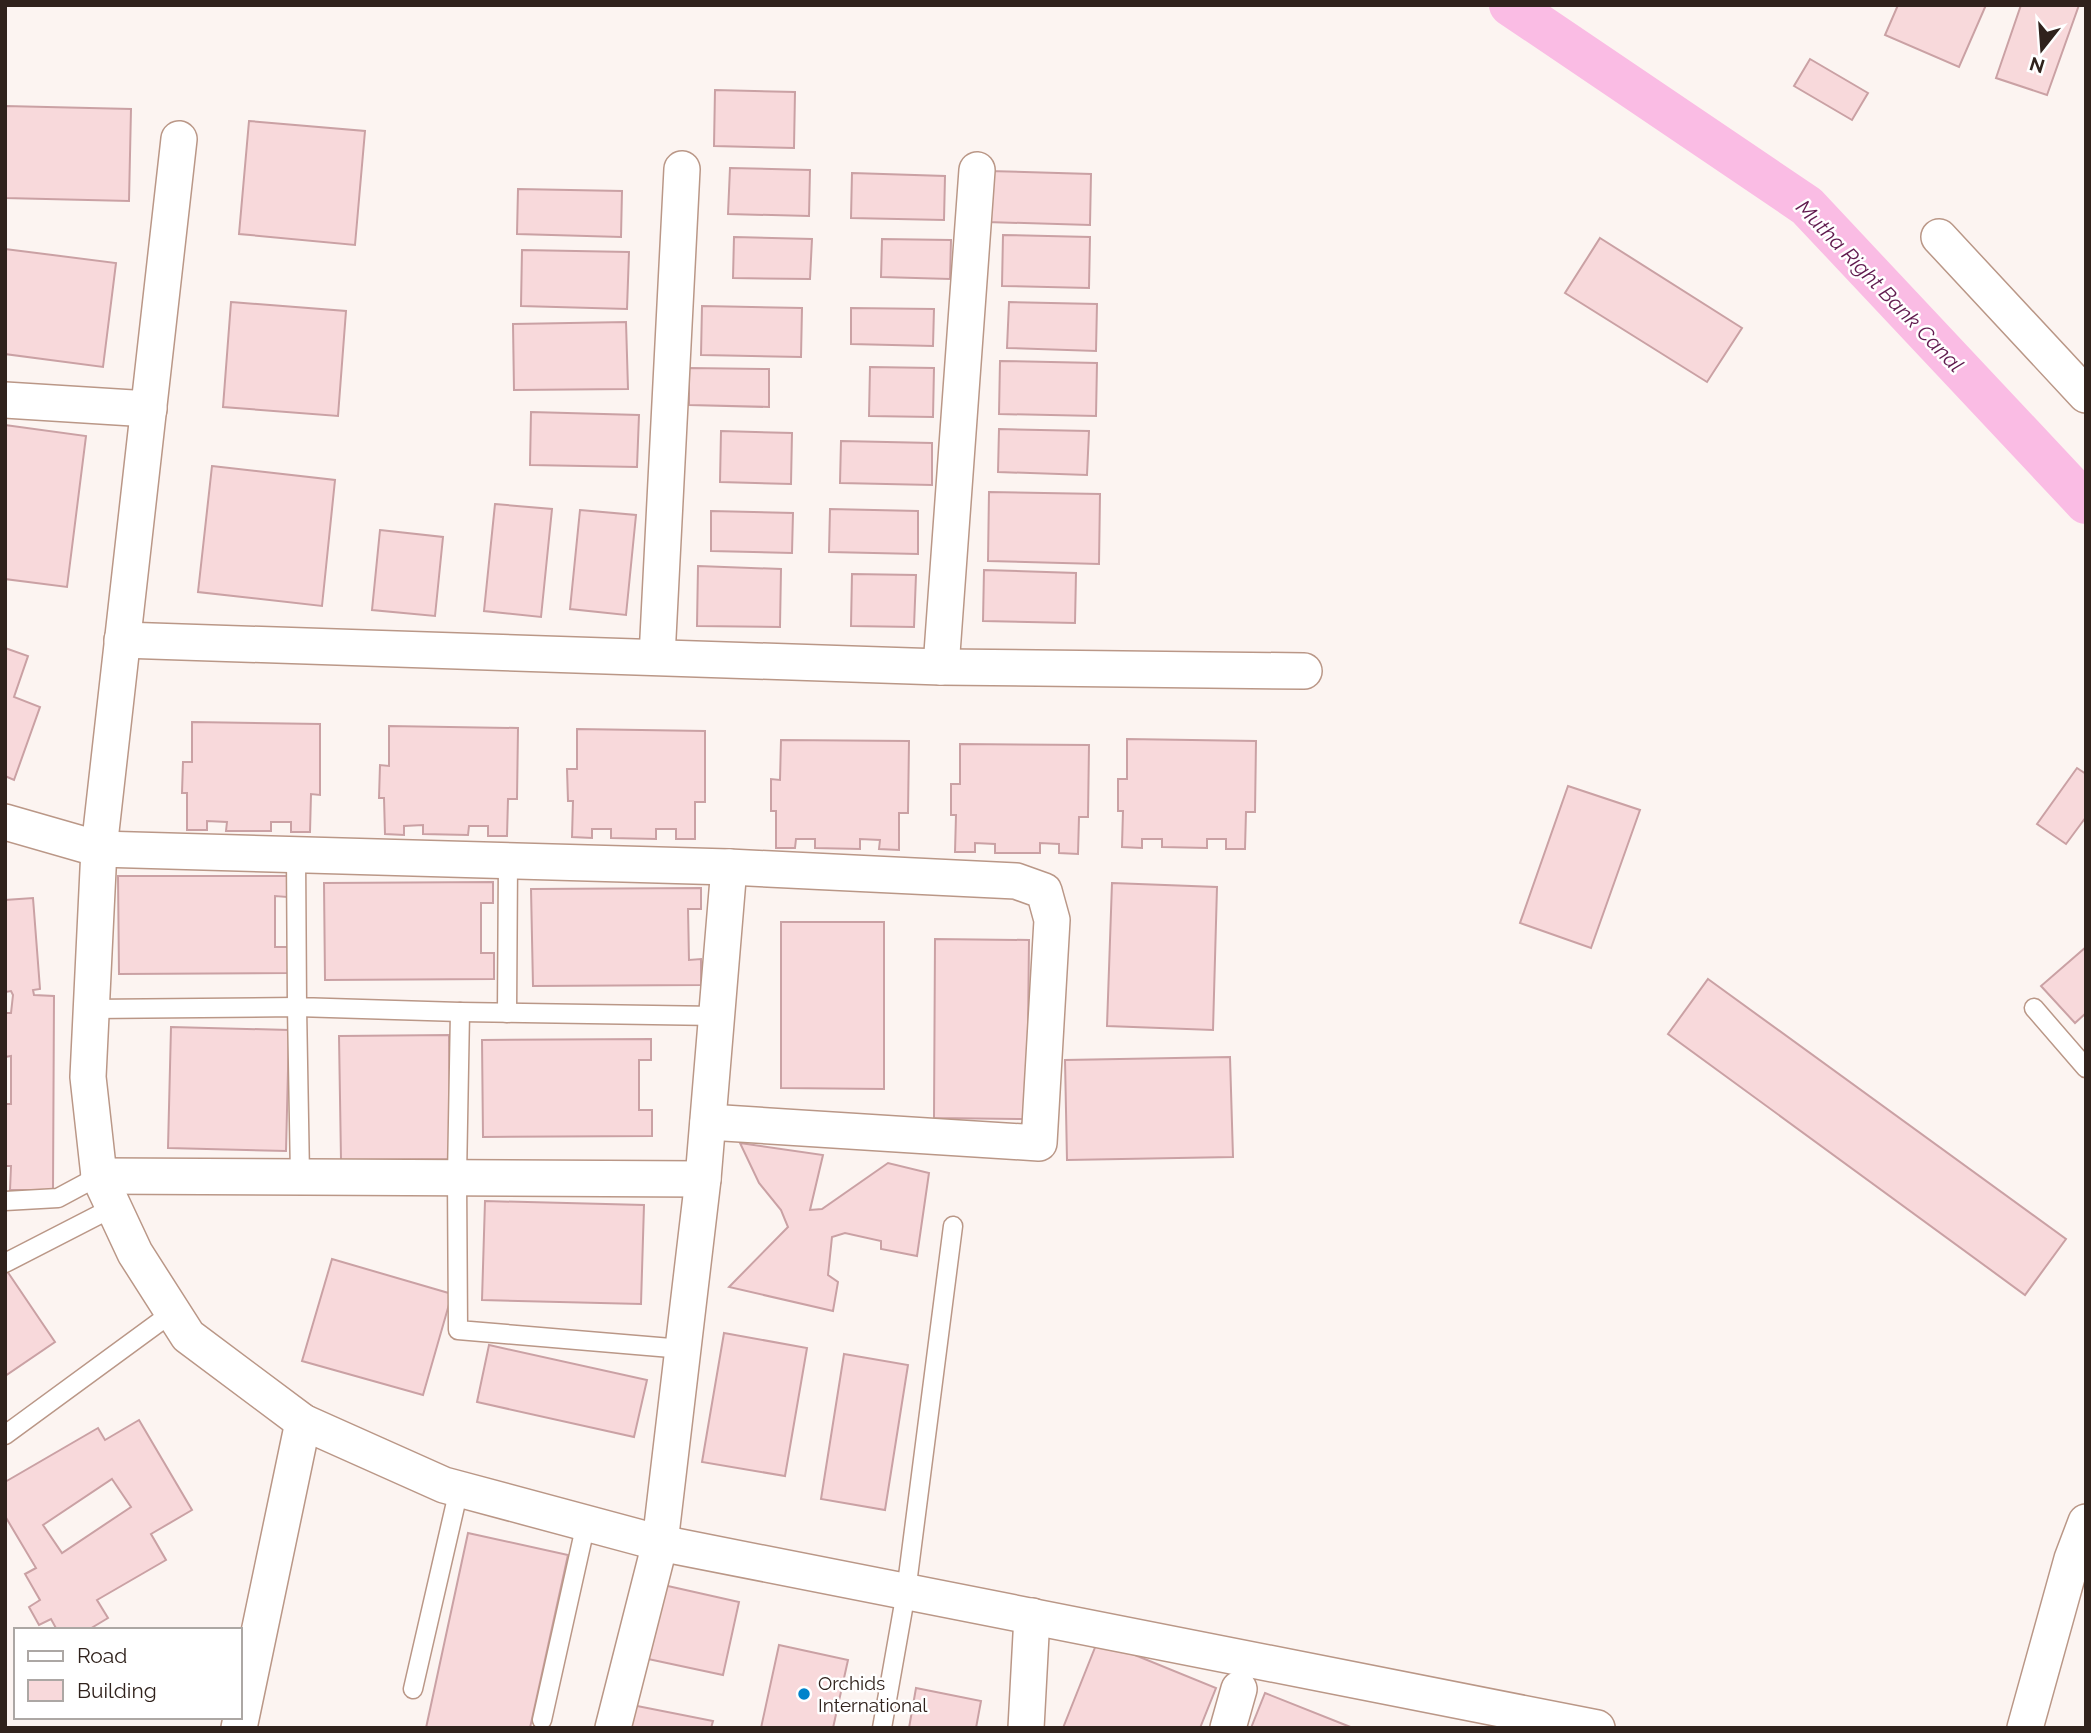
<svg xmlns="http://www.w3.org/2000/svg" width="2091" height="1733" viewBox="0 0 2091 1733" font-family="Raleway,sans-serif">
<rect width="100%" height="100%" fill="#fcf4f1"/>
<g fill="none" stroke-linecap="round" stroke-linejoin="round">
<path stroke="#fabce4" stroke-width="42" d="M 1510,5 L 1807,206 L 2086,503"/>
</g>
<g fill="#f8d9db" stroke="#caa1a4" stroke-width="2" fill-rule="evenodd">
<path d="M 1898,5 L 1986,5 L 1959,67 L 1885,35 Z"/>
<path d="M 2021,5 L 2079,5 L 2047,95 L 1996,78 Z"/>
<path d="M 1810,59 L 1868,93 L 1852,120 L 1794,86 Z"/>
<path d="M 715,90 L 795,92 L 794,148 L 714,146 Z"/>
<path d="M 5,106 L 131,109 L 129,201 L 5,198 Z"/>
<path d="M 249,121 L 365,131 L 355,245 L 239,234 Z"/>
<path d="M 730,168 L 810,170 L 809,216 L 728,214 Z"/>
<path d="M 988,171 L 1091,174 L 1090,225 L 987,222 Z"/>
<path d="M 852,173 L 945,176 L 944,220 L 851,218 Z"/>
<path d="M 518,189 L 622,191 L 621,237 L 517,234 Z"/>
<path d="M 1003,235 L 1090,237 L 1089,288 L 1002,286 Z"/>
<path d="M 734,237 L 812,239 L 810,279 L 733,278 Z"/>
<path d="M 1600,238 L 1742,328 L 1707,382 L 1565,293 Z"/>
<path d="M 882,239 L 951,240 L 950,279 L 881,277 Z"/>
<path d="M 5,249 L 116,263 L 103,367 L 5,354 Z"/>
<path d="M 522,250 L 629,252 L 627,309 L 521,306 Z"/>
<path d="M 231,302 L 346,311 L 338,416 L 223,407 Z"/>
<path d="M 1009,302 L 1097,304 L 1096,351 L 1007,348 Z"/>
<path d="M 702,306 L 802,308 L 801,357 L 701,355 Z"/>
<path d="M 851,308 L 934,309 L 933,346 L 851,344 Z"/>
<path d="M 626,322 L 628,389 L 514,390 L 513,324 Z"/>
<path d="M 1000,361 L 1097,363 L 1096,416 L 999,414 Z"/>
<path d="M 870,367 L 934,368 L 933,417 L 869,416 Z"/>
<path d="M 689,368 L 769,369 L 769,407 L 689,405 Z"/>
<path d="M 531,412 L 639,415 L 637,467 L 530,465 Z"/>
<path d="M 5,425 L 86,436 L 67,587 L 5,579 Z"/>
<path d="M 999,429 L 1089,431 L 1087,475 L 998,472 Z"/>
<path d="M 721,431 L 792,433 L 791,484 L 720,482 Z"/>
<path d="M 841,441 L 932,443 L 932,485 L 840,483 Z"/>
<path d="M 212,466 L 335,480 L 322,606 L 198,592 Z"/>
<path d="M 989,492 L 1100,494 L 1099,564 L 988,561 Z"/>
<path d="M 495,504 L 552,509 L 541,617 L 484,611 Z"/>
<path d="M 830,509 L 918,511 L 918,554 L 829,552 Z"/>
<path d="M 580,510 L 636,515 L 626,615 L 570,609 Z"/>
<path d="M 711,511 L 793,513 L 792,553 L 711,551 Z"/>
<path d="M 380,530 L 443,537 L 435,616 L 372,610 Z"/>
<path d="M 698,566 L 781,569 L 780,627 L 697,626 Z"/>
<path d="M 984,570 L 1076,573 L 1075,623 L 983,621 Z"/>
<path d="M 852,574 L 916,575 L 914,627 L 851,626 Z"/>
<path d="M 5,648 L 28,656 L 14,697 L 40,707 L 14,780 L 5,776 Z"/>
<path d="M 192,722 L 320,724 L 320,795 L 311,794 L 310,832 L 291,832 L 291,822 L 271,822 L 271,831 L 226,831 L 227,822 L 207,821 L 207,830 L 187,830 L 187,793 L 182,793 L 183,762 L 192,762 Z"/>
<path d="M 389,726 L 518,728 L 517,799 L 508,799 L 507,836 L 488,836 L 488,826 L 469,826 L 468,835 L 423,834 L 423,825 L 404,826 L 404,835 L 385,834 L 384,798 L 379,798 L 380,765 L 389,766 Z"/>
<path d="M 577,729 L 705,731 L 705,802 L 695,802 L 695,839 L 676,839 L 676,829 L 656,829 L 656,839 L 611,838 L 611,829 L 592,829 L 592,838 L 572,837 L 573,801 L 568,801 L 567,769 L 577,769 Z"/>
<path d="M 1127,739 L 1256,741 L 1255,812 L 1246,812 L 1245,849 L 1226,849 L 1226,839 L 1207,839 L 1207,848 L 1162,847 L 1162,839 L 1142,839 L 1142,848 L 1122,847 L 1123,811 L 1118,811 L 1118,779 L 1127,779 Z"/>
<path d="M 781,740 L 909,741 L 908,813 L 899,813 L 899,850 L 879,849 L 880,840 L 860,839 L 860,849 L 815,848 L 815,839 L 796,839 L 795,848 L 776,848 L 776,811 L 771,811 L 771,779 L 780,780 Z"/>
<path d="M 960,744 L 1089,745 L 1088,817 L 1079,817 L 1078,854 L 1059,853 L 1059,844 L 1040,843 L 1040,853 L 995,853 L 995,844 L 975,843 L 975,852 L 955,852 L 956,815 L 951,815 L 951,784 L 960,784 Z"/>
<path d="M 2077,768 L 2086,774 L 2086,817 L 2066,844 L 2037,824 Z"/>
<path d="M 1568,786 L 1640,810 L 1591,948 L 1520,923 Z"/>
<path d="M 118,876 L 288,876 L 287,897 L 275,896 L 275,947 L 288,947 L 288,973 L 119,974 Z"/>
<path d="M 493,882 L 493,903 L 481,903 L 481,953 L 494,953 L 494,979 L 325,980 L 324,883 Z"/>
<path d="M 1112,883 L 1217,887 L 1213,1030 L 1107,1026 Z"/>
<path d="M 701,888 L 701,909 L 688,909 L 689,960 L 701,959 L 701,985 L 533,986 L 531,889 Z"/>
<path d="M 33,898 L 40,989 L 33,990 L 34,995 L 54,996 L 53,1190 L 10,1190 L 11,1166 L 5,1166 L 5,1104 L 11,1104 L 11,1056 L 5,1057 L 5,1013 L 11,1013 L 13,995 L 11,991 L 5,992 L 5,900 Z"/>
<path d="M 781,922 L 884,922 L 884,1089 L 781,1088 Z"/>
<path d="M 935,939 L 1029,940 L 1027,1119 L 934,1118 Z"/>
<path d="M 2086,947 L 2086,1013 L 2075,1023 L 2041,986 Z"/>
<path d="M 1708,979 L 2066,1239 L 2025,1295 L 1668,1034 Z"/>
<path d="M 171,1027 L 289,1030 L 286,1151 L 168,1148 Z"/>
<path d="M 449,1035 L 450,1159 L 341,1160 L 339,1036 Z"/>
<path d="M 651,1039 L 651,1060 L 639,1060 L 639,1110 L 652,1110 L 652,1136 L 483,1137 L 482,1040 Z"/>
<path d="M 1230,1057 L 1233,1157 L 1067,1160 L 1065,1060 Z"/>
<path d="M 740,1143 L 823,1155 L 810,1210 L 822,1209 L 888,1163 L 929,1173 L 917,1256 L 881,1249 L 881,1241 L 845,1233 L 832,1237 L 828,1275 L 838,1282 L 833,1311 L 729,1287 L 788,1227 L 781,1210 L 759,1183 Z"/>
<path d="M 485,1201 L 644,1205 L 641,1304 L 482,1300 Z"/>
<path d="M 332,1259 L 452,1294 L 423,1395 L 302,1361 Z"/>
<path d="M 7,1271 L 55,1342 L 5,1376 L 5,1272 Z"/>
<path d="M 724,1333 L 807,1348 L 785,1476 L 702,1462 Z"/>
<path d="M 489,1345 L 647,1380 L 634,1437 L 477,1402 Z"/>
<path d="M 844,1354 L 908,1365 L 885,1510 L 821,1499 Z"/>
<path d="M 139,1420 L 192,1510 L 151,1534 L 166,1560 L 97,1600 L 108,1618 L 88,1630 L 57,1630 L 51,1619 L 39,1625 L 29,1607 L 40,1600 L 25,1574 L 36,1568 L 5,1516 L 5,1482 L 98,1428 L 105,1440 ZM 112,1479 L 131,1507 L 62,1553 L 43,1525 Z"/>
<path d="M 468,1533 L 568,1555 L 530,1728 L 426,1728 Z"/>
<path d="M 650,1582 L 739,1602 L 723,1675 L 634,1656 Z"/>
<path d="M 1098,1640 L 1216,1688 L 1200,1728 L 1063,1728 Z"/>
<path d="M 779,1645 L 848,1660 L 833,1728 L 761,1728 Z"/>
<path d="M 916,1688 L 981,1701 L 976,1728 L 909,1728 Z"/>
<path d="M 1265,1693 L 1353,1728 L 1251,1728 Z"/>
<path d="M 622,1703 L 713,1721 L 711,1728 L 617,1728 Z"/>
</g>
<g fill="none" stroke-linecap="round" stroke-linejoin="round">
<defs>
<g id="service">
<path d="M 296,854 L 297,1007 L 460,1012 L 717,1016"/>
<path d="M 2034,1008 L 2086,1068"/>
<path d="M 91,1009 L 297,1007 L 300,1176"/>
<path d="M 460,1012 L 457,1177 L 458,1330 L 683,1349"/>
<path d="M 507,1013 L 508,860"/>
<path d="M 5,1201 L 58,1198 L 99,1176"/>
<path d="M 5,1263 L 114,1207"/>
<path d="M 5,1435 L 173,1312"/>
<path d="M 413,1689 L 459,1489"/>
<path d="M 542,1720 L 586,1523"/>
<path d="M 882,1728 L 906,1592 L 953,1226"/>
</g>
<g id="minor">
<path d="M 179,139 L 99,849 L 88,1077 L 99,1176 L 135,1253 L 188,1336 L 303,1422 L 444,1485 L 660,1543 L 1597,1728"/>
<path d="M 1939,237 L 2086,395"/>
<path d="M 5,400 L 149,409"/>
<path d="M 122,640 L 941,667 L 1304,671"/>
<path d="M 657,657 L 682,169"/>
<path d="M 941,667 L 977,170"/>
<path d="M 5,822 L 99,849 L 729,867 L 1016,881 L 1044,891 L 1052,920 L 1039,1143 L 708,1122"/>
<path d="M 99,1176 L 703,1179"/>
<path d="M 239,1728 L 303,1422"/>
<path d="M 613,1728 L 660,1543 L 703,1179 L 729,867"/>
<path d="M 1026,1728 L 1032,1616"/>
<path d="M 1228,1728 L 1239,1689"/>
<path d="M 2025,1728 L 2072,1559 L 2086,1522"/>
</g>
</defs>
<use href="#service" stroke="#ba9787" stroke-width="21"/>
<use href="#minor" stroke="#ba9787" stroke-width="38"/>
<use href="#service" stroke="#fff" stroke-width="18"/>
<use href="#minor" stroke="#fff" stroke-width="35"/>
</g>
<circle fill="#0083cb" stroke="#fff" stroke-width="2.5" cx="804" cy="1694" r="7"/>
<g text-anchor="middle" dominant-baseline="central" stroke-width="5" stroke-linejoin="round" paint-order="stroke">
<g font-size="19" fill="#30221c" stroke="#fff" text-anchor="start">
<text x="818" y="1683">Orchids<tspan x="818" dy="22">International</tspan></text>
</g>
<g font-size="21" font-style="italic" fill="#601a4e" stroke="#fff">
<text transform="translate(1880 286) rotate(46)">Mutha Right Bank Canal</text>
</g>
</g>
<rect width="2091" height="1733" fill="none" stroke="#30221c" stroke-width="14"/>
<rect x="14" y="1628" width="228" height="91" fill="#ffffff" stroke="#aca7a4" stroke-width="2"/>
<rect x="28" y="1651" width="35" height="10" fill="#ffffff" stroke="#aca7a4" stroke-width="2"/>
<text x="77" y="1663" font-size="21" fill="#30221c">Road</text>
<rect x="28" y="1680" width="35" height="21" fill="#f8d9db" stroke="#aca7a4" stroke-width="2"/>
<text x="77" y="1698" font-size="21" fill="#30221c">Building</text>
<g transform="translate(2042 49) rotate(197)" stroke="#ffffff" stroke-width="5" paint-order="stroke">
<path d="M0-5L12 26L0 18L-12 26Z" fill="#30221c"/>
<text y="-10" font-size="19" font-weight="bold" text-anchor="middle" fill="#30221c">N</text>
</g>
</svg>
